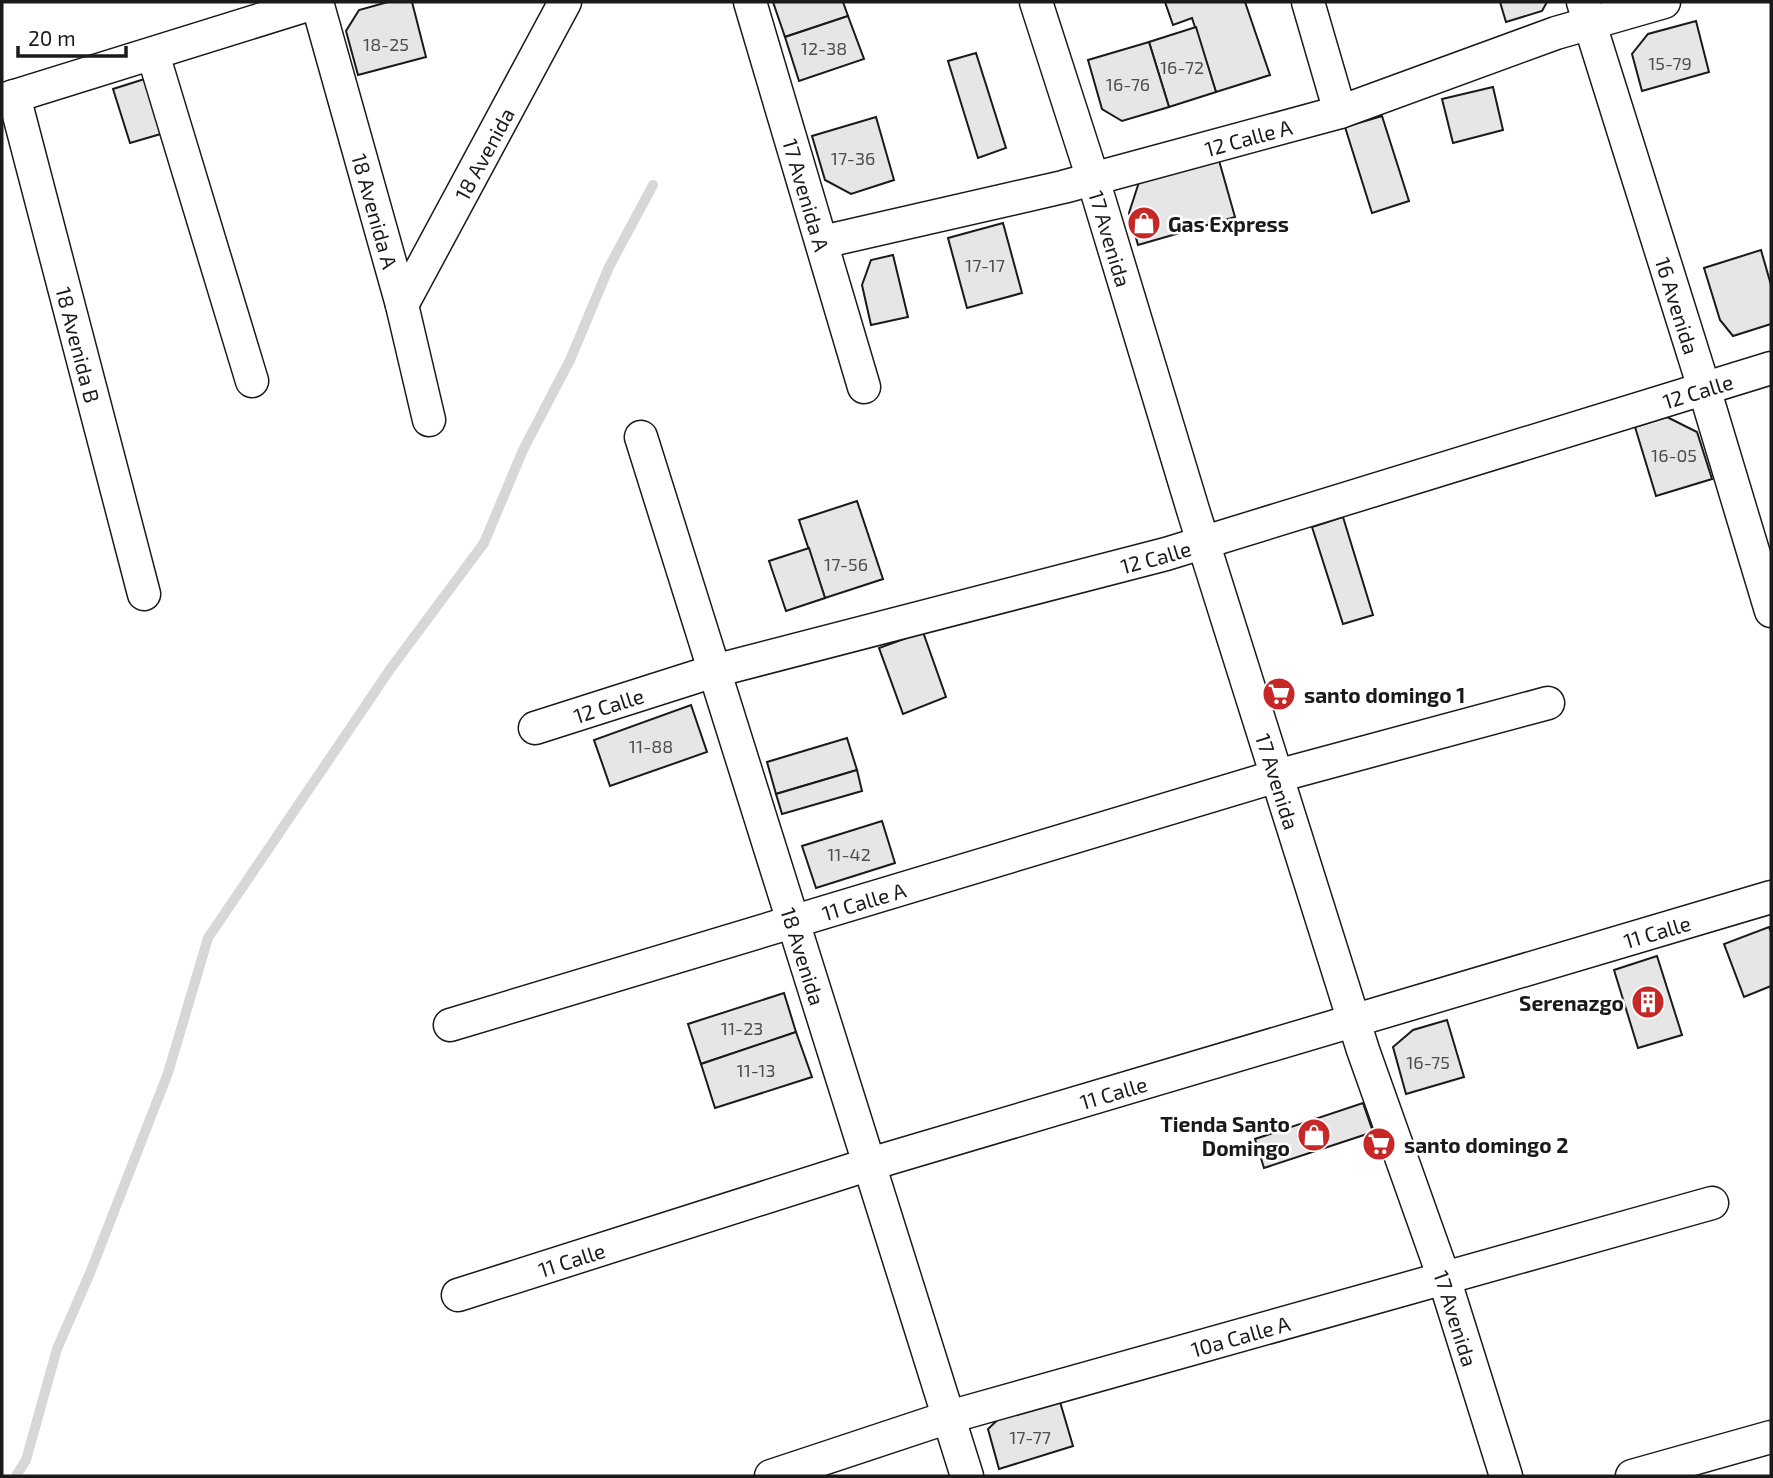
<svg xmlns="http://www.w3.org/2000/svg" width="1773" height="1478" viewBox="0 0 1773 1478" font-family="'Exo 2',sans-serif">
<rect width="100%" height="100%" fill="#fff"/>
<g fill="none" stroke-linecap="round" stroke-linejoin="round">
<path stroke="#d7d7d7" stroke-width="10" d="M 16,1476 L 26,1460 L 57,1349 L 90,1273 L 168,1073 L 208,938 L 391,668 L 484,543 L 523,450 L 570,360 L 609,267 L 653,185"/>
</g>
<g fill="#e6e6e6" stroke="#1a1a1a" stroke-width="2">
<path d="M 388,2 L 412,2 L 426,57 L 358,75 L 346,31 L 359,10 Z"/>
<path d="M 773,2 L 843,2 L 848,16 L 785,37 Z"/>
<path d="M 1165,2 L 1245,2 L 1270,75 L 1216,92 L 1192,18 L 1173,25 Z"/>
<path d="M 1500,2 L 1547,2 L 1542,11 L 1506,22 Z"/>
<path d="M 848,16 L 864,59 L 799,81 L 785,37 Z"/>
<path d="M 1696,21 L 1709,72 L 1642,91 L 1632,54 L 1648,34 Z"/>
<path d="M 1196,27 L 1216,92 L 1169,107 L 1149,42 Z"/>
<path d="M 1149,42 L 1169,107 L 1122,121 L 1102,109 L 1088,60 Z"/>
<path d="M 976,53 L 1006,148 L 978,158 L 948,61 Z"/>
<path d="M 154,76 L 171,131 L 130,143 L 113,89 Z"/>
<path d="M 1493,87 L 1503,130 L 1453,143 L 1442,99 Z"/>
<path d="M 1382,116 L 1409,201 L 1372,213 L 1345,127 Z"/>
<path d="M 876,117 L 894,180 L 851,194 L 825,180 L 812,136 Z"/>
<path d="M 1218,157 L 1235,217 L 1138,245 L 1129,213 L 1140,179 Z"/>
<path d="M 1003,223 L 1022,293 L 967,308 L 948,238 Z"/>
<path d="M 1761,250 L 1771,285 L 1771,324 L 1733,336 L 1720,320 L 1704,268 Z"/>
<path d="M 893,255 L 908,317 L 871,325 L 862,285 L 871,260 Z"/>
<path d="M 1667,417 L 1697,432 L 1712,479 L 1656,496 L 1635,427 Z"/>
<path d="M 857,501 L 883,579 L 825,598 L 799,520 Z"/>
<path d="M 1343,517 L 1373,615 L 1343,624 L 1312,527 Z"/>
<path d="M 809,548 L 825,598 L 786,611 L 769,561 Z"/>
<path d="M 923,632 L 946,697 L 903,714 L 879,648 Z"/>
<path d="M 691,705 L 707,752 L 610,786 L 594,740 Z"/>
<path d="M 847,738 L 857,770 L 776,794 L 767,762 Z"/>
<path d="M 857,770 L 862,791 L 782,814 L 776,794 Z"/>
<path d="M 882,821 L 895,863 L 816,888 L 802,846 Z"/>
<path d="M 1769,927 L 1771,932 L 1771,986 L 1744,997 L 1724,944 Z"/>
<path d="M 1657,956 L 1682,1035 L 1638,1048 L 1614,970 Z"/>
<path d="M 784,993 L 796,1032 L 701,1064 L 688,1024 Z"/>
<path d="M 1447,1020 L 1464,1077 L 1406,1094 L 1393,1047 L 1413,1030 Z"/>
<path d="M 796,1032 L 812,1077 L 715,1108 L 701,1064 Z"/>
<path d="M 1363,1103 L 1373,1132 L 1264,1168 L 1255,1139 Z"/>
<path d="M 1058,1395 L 1073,1446 L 999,1469 L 988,1429 L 1008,1410 Z"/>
</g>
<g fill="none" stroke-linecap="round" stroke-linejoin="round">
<defs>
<g id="street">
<path id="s1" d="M 317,2 L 402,305 L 429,420"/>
<path id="s2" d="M 750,2 L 864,387"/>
<path id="s3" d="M 1036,2 L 1093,179 L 1193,510 L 1363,1050 L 1444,1278 L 1506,1476"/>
<path d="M 1308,2 L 1340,112"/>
<path id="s4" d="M 1583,2 L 1704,388 L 1771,611"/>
<path d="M 153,54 L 252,381"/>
<path id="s5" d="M 14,96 L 144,594"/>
<path d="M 2,100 L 317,2"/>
<path id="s6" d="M 822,242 L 1063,187 L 1340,112 L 1556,33 L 1664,2"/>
<path id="s7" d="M 402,305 L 565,2"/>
<path id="s8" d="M 641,437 L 967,1476"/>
<path id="s9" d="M 535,728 L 714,671 L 1166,554 L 1771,368"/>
<path id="s10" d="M 450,1025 L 1277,776 L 1548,703"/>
<path id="s11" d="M 458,1295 L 870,1164 L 1771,897"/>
<path id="s12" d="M 771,1476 L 949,1417 L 1712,1203"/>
<path d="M 1632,1476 L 1771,1437"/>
</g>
</defs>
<use href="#street" stroke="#1a1a1a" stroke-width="35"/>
<use href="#street" stroke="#fff" stroke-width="32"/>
</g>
<defs>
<symbol id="shop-disc" viewBox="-11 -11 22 22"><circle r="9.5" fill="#c62828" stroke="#fff"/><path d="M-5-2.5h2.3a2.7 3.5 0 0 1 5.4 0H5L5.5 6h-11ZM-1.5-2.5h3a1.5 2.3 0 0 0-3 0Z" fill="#fff"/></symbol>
<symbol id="supermarket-disc" viewBox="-11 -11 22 22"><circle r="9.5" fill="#c62828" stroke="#fff"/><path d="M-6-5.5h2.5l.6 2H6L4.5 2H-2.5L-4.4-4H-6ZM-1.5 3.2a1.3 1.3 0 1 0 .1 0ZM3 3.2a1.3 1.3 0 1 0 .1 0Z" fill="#fff"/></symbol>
<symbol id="building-disc" viewBox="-11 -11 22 22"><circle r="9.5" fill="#c62828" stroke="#fff"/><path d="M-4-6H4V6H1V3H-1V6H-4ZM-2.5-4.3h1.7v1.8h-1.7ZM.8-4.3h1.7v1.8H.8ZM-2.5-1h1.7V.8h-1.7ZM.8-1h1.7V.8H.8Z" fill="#fff"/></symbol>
</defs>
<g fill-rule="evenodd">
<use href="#shop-disc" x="1125" y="204" width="38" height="38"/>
<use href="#supermarket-disc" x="1260" y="675" width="38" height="38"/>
<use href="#building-disc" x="1629" y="983" width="38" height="38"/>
<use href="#shop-disc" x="1295" y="1116" width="38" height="38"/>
<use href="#supermarket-disc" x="1360" y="1125" width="38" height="38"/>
</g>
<g text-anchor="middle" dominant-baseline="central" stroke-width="5" stroke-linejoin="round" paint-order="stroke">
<g font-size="18" fill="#4d4d4d">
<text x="386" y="44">18-25</text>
<text x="824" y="48">12-38</text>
<text x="1670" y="63">15-79</text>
<text x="1182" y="67">16-72</text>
<text x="1128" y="84">16-76</text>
<text x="853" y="158">17-36</text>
<text x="985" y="265">17-17</text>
<text x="1674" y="455">16-05</text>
<text x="846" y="564">17-56</text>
<text x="651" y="746">11-88</text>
<text x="849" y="854">11-42</text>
<text x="742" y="1028">11-23</text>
<text x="1428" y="1062">16-75</text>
<text x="756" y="1070">11-13</text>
<text x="1030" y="1437">17-77</text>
</g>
<g font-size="21" fill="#1a1a1a" stroke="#fff">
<text stroke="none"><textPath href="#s6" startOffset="439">12 Calle A</textPath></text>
<text stroke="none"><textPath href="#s7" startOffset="172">18 Avenida</textPath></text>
<text stroke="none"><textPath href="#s2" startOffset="201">17 Avenida A</textPath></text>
<text stroke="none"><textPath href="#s1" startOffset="217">18 Avenida A</textPath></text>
<text stroke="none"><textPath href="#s3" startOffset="248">17 Avenida</textPath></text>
<text stroke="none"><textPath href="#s4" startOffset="318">16 Avenida</textPath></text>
<text stroke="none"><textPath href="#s5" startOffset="257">18 Avenida B</textPath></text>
<text stroke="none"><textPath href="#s9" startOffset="1211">12 Calle</textPath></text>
<text stroke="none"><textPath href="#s9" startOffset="644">12 Calle</textPath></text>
<text stroke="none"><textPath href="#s9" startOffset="77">12 Calle</textPath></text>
<text stroke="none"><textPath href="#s3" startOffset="816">17 Avenida</textPath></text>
<text stroke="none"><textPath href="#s10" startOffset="432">11 Calle A</textPath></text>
<text stroke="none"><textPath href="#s11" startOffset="1253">11 Calle</textPath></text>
<text stroke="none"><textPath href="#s8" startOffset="544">18 Avenida</textPath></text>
<text stroke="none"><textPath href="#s11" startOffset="686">11 Calle</textPath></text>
<text stroke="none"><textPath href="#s11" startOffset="119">11 Calle</textPath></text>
<text stroke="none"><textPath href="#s3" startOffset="1382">17 Avenida</textPath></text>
<text stroke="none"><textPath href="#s12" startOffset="490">10a Calle A</textPath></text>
</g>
<g font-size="21" font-weight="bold" fill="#1a1a1a" stroke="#fff" text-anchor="start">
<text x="1168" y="223">Gas Express</text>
<text x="1304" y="694">santo domingo 1</text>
<text x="1624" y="1002" text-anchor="end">Serenazgo</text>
<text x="1290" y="1123" text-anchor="end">Tienda Santo<tspan x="1290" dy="24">Domingo</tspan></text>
<text x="1404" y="1144">santo domingo 2</text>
</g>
</g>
<rect width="1773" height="1478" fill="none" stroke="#1a1a1a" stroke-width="7"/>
<path d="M18 46v10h108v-10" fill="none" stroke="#1a1a1a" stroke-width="3.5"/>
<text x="28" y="46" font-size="21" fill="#1a1a1a" stroke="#ffffff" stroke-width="5" paint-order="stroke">20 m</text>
</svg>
